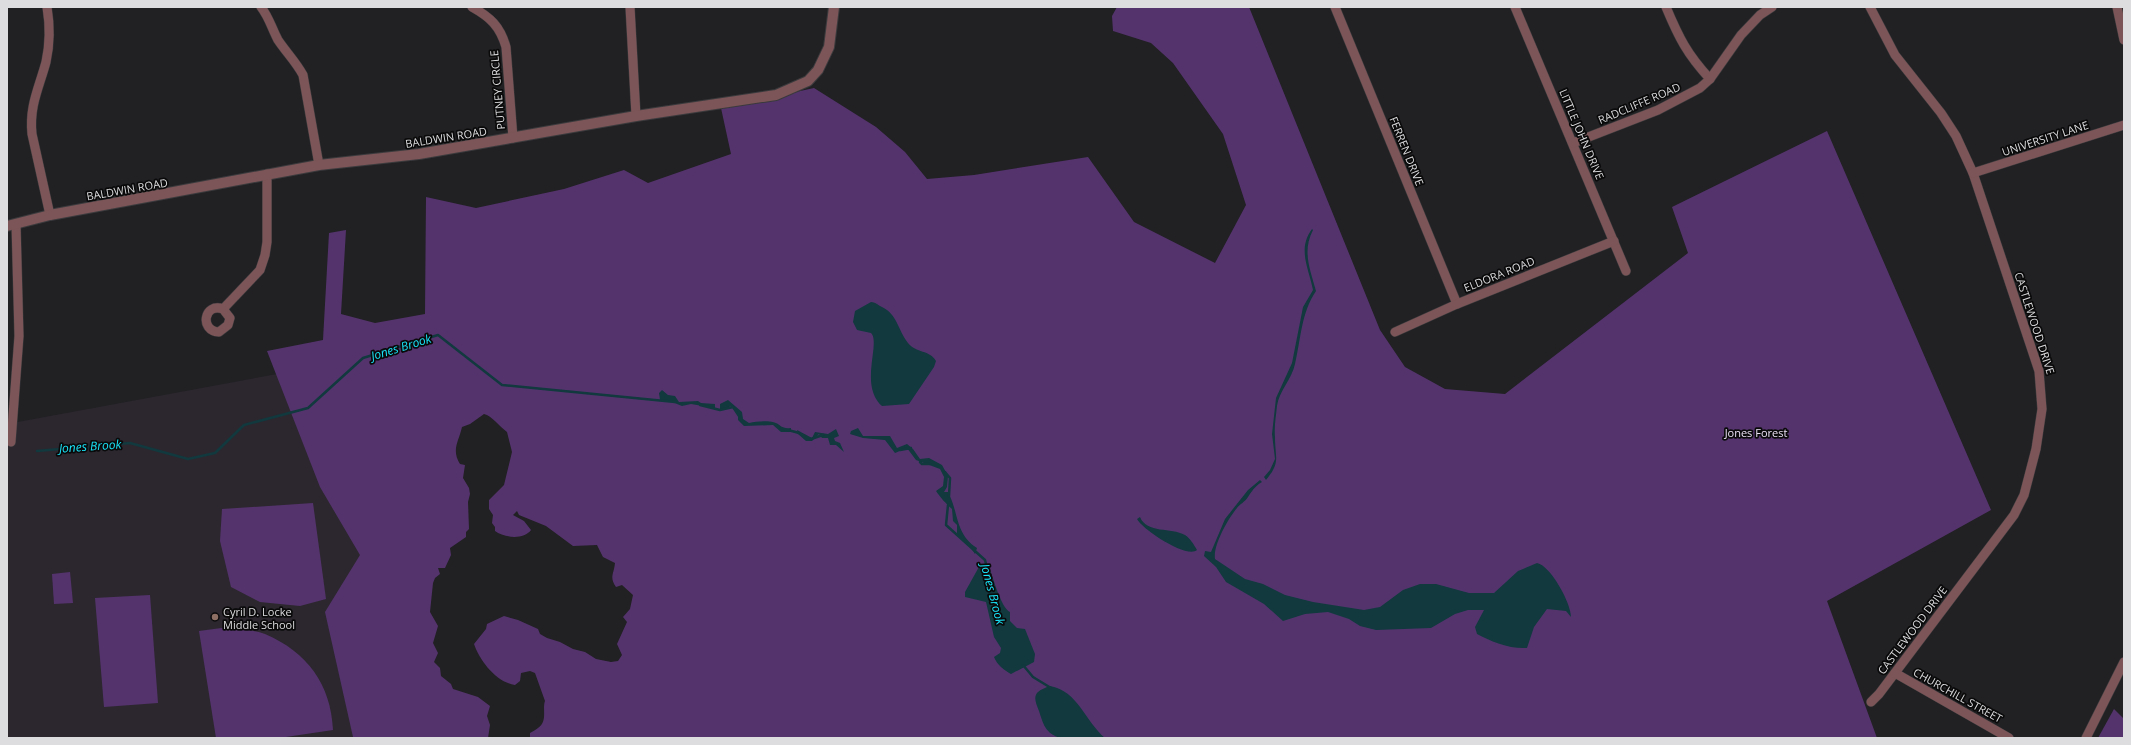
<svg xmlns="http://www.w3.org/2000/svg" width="2131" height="745" viewBox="0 0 2131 745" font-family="'Open Sans',sans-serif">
<rect width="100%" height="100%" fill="#212023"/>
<path fill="#2c272f" d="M 337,363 L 423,738 L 7,738 L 7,424 Z"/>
<g fill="#54336d">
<path d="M 1117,7 L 1249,7 L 1380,330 L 1405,367 L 1445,389 L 1505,394 L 1688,253 L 1672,207 L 1827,131 L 1991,510 L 1827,601 L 1877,738 L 530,738 L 530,733 C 533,731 536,730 538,728 C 548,721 542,709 545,701 L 535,673 L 530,671 L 521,673 L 520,681 L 515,685 C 496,682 480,661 474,644 L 486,629 L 487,624 L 504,616 L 518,620 L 538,629 L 540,634 L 547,638 L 560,642 L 573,649 L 585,652 L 596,659 L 611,662 L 618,661 L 622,655 L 617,644 L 627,622 L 623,617 L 630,609 L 633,595 L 622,585 L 616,587 C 609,577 614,574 615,563 L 603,557 L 597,545 L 573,546 L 546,526 L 519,515 L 517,511 L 513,515 L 524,521 L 531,530 C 524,540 504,538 495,531 L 495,527 L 492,523 L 493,515 L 489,509 L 489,500 L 504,485 L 512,452 L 507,432 C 499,426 492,416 484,414 L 470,424 L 462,427 C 459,441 451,450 460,464 L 465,465 L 463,478 L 469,488 L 470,494 L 468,502 L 469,529 L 466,532 L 466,537 L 450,548 L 451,555 L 445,568 L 438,568 L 440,574 L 435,578 L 433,583 L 430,612 L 438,626 L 433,643 L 438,653 L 434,662 L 440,668 L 441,676 L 451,684 L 453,689 L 478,697 L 490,706 L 487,716 L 490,725 L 488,738 L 351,738 L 353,737 L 325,612 L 360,555 L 320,487 L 267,351 L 323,340 L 329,233 L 346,230 L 341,314 L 375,323 L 425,314 L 426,197 L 476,208 L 564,189 L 624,170 L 648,183 L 731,154 L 721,108 L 814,88 L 876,127 L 905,152 L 927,179 L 974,175 L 1088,157 L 1134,222 L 1215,263 L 1246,205 L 1223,134 L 1173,63 L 1151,43 L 1113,31 L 1112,16 Z"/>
<path d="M 313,503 L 326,599 L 300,606 L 260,602 L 231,587 L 220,541 L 222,509 Z"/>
<path d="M 70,572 L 73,603 L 54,604 L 52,574 Z"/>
<path d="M 150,595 L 158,703 L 104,707 L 95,598 Z"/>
<path d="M 229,627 C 240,629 254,630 265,634 C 307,652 331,684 333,730 L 279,738 L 216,738 L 199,631 Z"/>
<path d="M 2114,709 L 2124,719 L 2124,738 L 2098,738 Z"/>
</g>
<g fill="#11393e">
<path d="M 1312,229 L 1313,230 C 1302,251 1310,269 1316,291 C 1301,313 1301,339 1295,364 C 1292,379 1279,391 1277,406 C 1276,416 1274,427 1275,437 C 1275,458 1281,462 1266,480 L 1264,477 L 1270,470 L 1275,459 L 1272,434 L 1276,398 L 1292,363 L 1303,307 L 1313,290 C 1309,269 1297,249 1312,229 Z"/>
<path d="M 871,302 C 875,302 878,305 882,307 C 897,314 898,330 908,343 C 916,353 930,350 936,361 L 934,367 L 909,404 L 882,406 C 859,385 881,343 871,333 L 857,330 L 853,322 L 855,311 Z"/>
<path d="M 662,390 L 668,395 L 675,396 L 679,402 L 698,401 L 701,403 L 715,404 L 715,408 L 691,404 L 682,406 L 672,402 L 660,400 L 659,393 Z"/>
<path d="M 728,400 L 742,412 L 743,419 L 749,423 C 760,421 777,419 783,429 L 791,428 L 791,432 L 781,432 L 773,425 L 744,426 L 738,420 L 738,413 L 731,406 L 720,411 L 720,404 Z"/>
<path d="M 858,428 L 863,436 L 890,436 L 897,448 L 907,444 L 913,449 L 920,459 L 929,458 L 942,465 L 948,476 L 947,487 L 944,492 L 948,492 C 959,513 955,534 977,548 L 975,554 L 969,545 L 957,534 L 957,525 L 953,521 L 952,509 C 947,505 939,496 936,491 L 943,486 L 944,477 L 940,469 L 916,460 L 907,448 L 895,453 L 885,440 L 863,438 L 850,434 L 851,431 Z"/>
<path d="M 836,429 L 839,436 L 834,438 L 835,441 L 840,443 L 844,452 L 836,445 L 830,445 L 828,438 L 822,438 L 819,434 L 812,441 L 806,441 L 798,434 L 797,430 L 812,438 L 815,432 L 828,434 Z"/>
<path d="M 1260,480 L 1262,482 C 1255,486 1252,491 1248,497 C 1245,502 1240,504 1237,508 C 1228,519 1213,545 1215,559 L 1245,579 L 1263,584 L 1285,595 L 1313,602 L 1364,610 L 1380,607 L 1403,590 L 1420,584 L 1436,584 L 1469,593 L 1494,593 L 1518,571 L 1537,563 C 1551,566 1571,603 1571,617 L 1566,611 L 1547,609 L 1534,627 L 1527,648 C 1509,649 1492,642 1477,634 L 1475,627 L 1484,610 L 1468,610 L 1455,614 L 1431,628 L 1376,630 L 1360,626 L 1349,619 L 1328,612 L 1305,614 L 1283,621 L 1264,604 L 1226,582 L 1216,567 L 1204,556 L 1205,551 L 1211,552 L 1225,519 L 1248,490 Z"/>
<path d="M 1140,517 C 1147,534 1171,527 1185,535 C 1190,538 1194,545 1197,550 C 1187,559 1143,530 1137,519 Z"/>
<path d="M 980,565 L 989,567 C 993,577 1001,608 1010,612 L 1010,621 L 1017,628 L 1025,629 L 1035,654 L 1034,662 L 1011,674 C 1004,670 997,665 994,657 L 1000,653 L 1001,648 L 994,637 L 986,602 L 965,597 L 965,592 Z"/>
<path d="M 1050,686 C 1078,691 1085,721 1105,738 C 1092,738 1074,741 1061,738 C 1045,734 1043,723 1039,711 C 1033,696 1033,692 1050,686 Z"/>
</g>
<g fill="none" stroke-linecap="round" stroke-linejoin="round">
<g stroke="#11393e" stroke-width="2.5">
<path d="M 700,405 L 720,410 L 733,407 L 739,416"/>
<path d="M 781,428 L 799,433"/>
<path d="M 811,439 L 823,435"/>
<path d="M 900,450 L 911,448"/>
<path d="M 37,451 L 130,443 L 188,459 L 215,453 L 244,425 L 308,408 L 363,358 L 438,335 L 502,385 L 675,402"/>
<path d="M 920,462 L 922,464 L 930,464"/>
<path d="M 945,472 L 950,478 L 949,496"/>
<path d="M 948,505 L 946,525 L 985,560 L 987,568"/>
<path d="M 1023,665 L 1033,677 L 1051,688"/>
</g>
<defs>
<g id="minor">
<path d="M 47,7 C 50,25 50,44 46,62 C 39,88 29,106 32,134 L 50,215"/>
<path d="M 261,7 C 269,17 272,29 278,40 C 286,52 296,62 303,75 L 319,165"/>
<path d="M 472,7 C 490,17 500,26 506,47 L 513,138"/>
<path d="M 630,7 L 636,116"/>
<path d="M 1335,7 L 1457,304"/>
<path d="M 1515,7 L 1626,271"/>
<path d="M 1666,7 C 1679,38 1687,54 1710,79"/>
<path d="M 1870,7 L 1895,55 L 1941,113 L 1956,136 L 1973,173 L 2039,371 L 2042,409 L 2036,449 L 2024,495 L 2014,515 L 1879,694 L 1871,702"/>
<path d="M 2117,7 L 2124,40"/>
<path d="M 1573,143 L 1658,110 L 1700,88 L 1710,79 L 1741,35 L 1760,15 L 1772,7"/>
<path d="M 1973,173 L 2124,125"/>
<path d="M 223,309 L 230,318 L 228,325 L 219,332 C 199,331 204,302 223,309 L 260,270 L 265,255 L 267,242 L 267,174"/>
<path d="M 1395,332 L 1457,304 L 1614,241"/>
<path d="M 11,442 L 19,336 L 16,224"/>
<path d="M 1895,673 L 2009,738"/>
<path d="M 2086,738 L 2124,662"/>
</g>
<path id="tertiary" d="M 7,226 L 50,215 L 319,165 L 419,154 L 636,116 L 776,95 L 808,81 L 818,70 L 829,47 L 834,7"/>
</defs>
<use href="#minor" stroke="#3b3a3d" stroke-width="10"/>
<use href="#tertiary" stroke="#3b3a3d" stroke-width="12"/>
<use href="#minor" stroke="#7b5557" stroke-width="9"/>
<use href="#tertiary" stroke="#7b5557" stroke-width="10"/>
</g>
<circle fill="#8d6e63" stroke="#0a0a0b" stroke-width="1.5" cx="215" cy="617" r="4"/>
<g text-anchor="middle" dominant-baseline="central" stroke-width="3.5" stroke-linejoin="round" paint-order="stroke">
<g font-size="11" fill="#dddcde" stroke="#0a0a0b">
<text transform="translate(497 90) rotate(-95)">PUTNEY CIRCLE</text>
<text transform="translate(1639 103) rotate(-23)">RADCLIFFE ROAD</text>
<text transform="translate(1582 134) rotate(67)">LITTLE JOHN DRIVE</text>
<text transform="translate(446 137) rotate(-9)">BALDWIN ROAD</text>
<text transform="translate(2045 138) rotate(-18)">UNIVERSITY LANE</text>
<text transform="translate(1407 151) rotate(68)">FERREN DRIVE</text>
<text transform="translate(127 189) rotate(-10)">BALDWIN ROAD</text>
<text transform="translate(1499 274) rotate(-22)">ELDORA ROAD</text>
<text transform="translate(2035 323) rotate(72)">CASTLEWOOD DRIVE</text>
<text transform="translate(1912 630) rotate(-53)">CASTLEWOOD DRIVE</text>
<text transform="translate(1958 695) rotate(29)">CHURCHILL STREET</text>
</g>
<g font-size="11" fill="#eae0f3" stroke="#0a0a0b">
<text x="1756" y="432">Jones Forest</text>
</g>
<g font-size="11" fill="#dddcde" stroke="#0a0a0b" text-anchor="start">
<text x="223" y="611">Cyril D. Locke<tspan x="223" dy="13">Middle School</tspan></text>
</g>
<g font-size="12" font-style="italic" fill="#1ae4f8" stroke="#0a0a0b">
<text transform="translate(401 347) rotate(-17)">Jones Brook</text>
<text transform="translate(90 446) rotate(-4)">Jones Brook</text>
<text transform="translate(993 594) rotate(75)">Jones Brook</text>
</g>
</g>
<rect width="2131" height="745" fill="none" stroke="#dddcde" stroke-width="16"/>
</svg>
